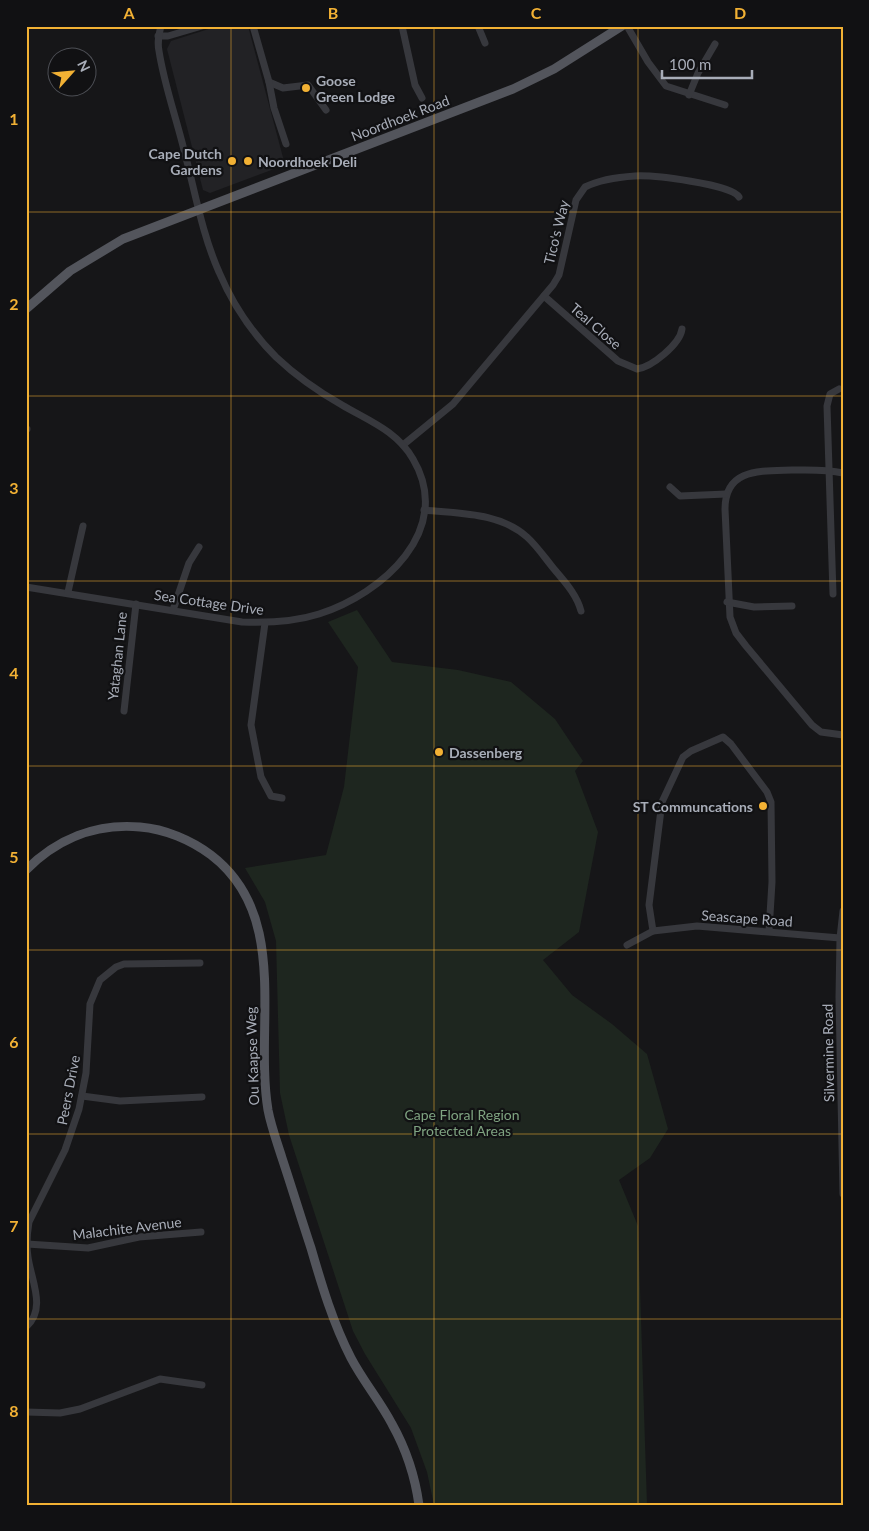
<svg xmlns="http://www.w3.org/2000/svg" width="869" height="1531" viewBox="0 0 869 1531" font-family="Lato,sans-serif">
<rect width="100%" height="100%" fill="#161618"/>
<path fill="#222225" d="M 218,26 L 248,26 L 285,165 L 210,193 L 203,190 L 167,49 L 171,41 Z"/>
<path fill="#1e261f" d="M 357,610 L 392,662 L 458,670 L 511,682 L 555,719 L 583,761 L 575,771 L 598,832 L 579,932 L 543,960 L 572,995 L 612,1024 L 647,1054 L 668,1129 L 650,1158 L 619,1180 L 638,1226 L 647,1505 L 434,1505 L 427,1472 L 411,1428 L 365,1354 L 353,1331 L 289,1135 L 280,1093 L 276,941 L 265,902 L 245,868 L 326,855 L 344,787 L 358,667 L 328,622 Z"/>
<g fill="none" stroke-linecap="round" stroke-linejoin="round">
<g stroke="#37383d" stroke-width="7">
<path d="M 253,26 L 269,82 L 283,88 L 308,85 L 326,110"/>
<path d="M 402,26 L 415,85 L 422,98"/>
<path d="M 478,26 L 485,43"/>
<path d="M 627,26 L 648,62 L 666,86 L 725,105"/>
<path d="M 158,36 L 168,36 L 202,26"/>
<path d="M 269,82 L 274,108 L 286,144"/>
<path d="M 689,95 L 698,73 L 715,44"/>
<path d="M 544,296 L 618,361 L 637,369 C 652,367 680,344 682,329"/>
<path d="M 26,429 L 27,429"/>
<path d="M 403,445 L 453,404 L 553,285 L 559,275 L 576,200 L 585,187 C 599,180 619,177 635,176 C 652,175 732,184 739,197"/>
<path d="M 843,473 C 826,469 809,470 792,470 C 761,471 725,468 725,509 L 730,617 L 736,633 L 746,646 L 812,725 L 821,732 L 843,735"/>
<path d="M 670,487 L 680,496 L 726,494"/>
<path d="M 424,510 C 458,514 499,512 527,537 C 537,546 545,558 554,569 C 565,582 577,595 581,611"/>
<path d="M 26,587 L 242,622 C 268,623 294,622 319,614 C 382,594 455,530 413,459 C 397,431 369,421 342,405 C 319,392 296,376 276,357 C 252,333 232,303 219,272 C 202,234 195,191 184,150 C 176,117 164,84 159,51 C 157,42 159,34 161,26"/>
<path d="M 68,592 L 83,526"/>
<path d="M 833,594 L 827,406 L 830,394 L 839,389"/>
<path d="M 727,602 L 754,607 L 792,606"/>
<path d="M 173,610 L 189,563 L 199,547"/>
<path d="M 265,623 L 251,725 L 261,777 L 271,796 L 282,798"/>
<path d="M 124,711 L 136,604"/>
<path d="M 843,911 L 840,938 L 839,997 L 843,1194"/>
<path d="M 653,931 L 649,905 L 662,802 L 683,757 L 691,751 L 723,737 L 731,744 L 767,792 L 771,802 L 772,882 L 769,931"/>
<path d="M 627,945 L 653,931 L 697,926 L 840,938"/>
<path d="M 82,1096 L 120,1101 L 202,1097"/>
<path d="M 27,1244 L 88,1248 L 139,1237 L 201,1232"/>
<path d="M 26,1327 C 47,1309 31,1280 28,1257 C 26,1245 27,1234 29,1222 L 65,1150 L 79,1109 L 86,1073 L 90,1004 L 100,980 L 116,967 L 124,964 L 200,963"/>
<path d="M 26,1412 L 60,1413 L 80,1409 L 160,1379 L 202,1385"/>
</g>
<g stroke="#53555c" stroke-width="9">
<path d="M 26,309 L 70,271 L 123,239 L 513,89 L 554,69 L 622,26"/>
<path d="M 26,870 C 57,839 96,823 140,827 C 165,829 191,840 211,855 C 291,916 254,1025 268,1110 C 271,1126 277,1142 282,1158 C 292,1188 301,1218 311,1248 C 322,1286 333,1323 351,1358 C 363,1381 380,1401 392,1424 C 406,1449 415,1476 419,1505"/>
</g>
</g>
<path fill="none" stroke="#f2b134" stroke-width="1" stroke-opacity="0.55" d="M 231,26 L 231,1505M 434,26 L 434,1505M 638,26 L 638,1505M 26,212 L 843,212M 26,396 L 843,396M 26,581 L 843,581M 26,766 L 843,766M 26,950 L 843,950M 26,1134 L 843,1134M 26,1319 L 843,1319"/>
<g fill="#f2b134" stroke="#111113" stroke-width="2">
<circle cx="306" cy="88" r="5"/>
<circle cx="232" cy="161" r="5"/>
<circle cx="248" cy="161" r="5"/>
<circle cx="439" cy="752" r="5"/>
<circle cx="763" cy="806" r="5"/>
</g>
<g text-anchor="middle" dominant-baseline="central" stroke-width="4.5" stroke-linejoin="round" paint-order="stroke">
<g font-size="14" font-weight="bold" fill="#a8adb8" stroke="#111113" text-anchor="start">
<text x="316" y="80">Goose<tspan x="316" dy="16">Green Lodge</tspan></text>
<text x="222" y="153" text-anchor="end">Cape Dutch<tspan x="222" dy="16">Gardens</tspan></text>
<text x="258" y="161">Noordhoek Deli</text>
<text x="449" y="752">Dassenberg</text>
<text x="753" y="806" text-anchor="end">ST Communcations</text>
</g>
<g font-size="14" fill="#a8adb8" stroke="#111113">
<text transform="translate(400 118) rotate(-21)">Noordhoek Road</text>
<text transform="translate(556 232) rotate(-76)">Tico's Way</text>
<text transform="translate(596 326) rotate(41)">Teal Close</text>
<text transform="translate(209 602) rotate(8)">Sea Cottage Drive</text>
<text transform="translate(117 656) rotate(-84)">Yataghan Lane</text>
<text transform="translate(747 918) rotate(4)">Seascape Road</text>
<text transform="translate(828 1053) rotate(-91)">Silvermine Road</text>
<text transform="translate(252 1056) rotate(-92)">Ou Kaapse Weg</text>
<text transform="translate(68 1090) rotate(-79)">Peers Drive</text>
<text transform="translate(127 1228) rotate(-7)">Malachite Avenue</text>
</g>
<g font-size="14" fill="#7fa381" stroke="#111113">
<text x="462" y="1114">Cape Floral Region<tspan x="462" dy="16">Protected Areas</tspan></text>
</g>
</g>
<rect width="869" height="1531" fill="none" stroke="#111113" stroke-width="55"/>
<g transform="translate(72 72) rotate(63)"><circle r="24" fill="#111113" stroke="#4d4f55"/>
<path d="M0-4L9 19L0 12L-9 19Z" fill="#f2b134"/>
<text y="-8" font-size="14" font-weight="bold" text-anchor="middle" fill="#a8adb8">N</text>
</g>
<path d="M662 70v8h90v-8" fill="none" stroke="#a8adb8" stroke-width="2.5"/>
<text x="669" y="70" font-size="15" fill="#a8adb8" stroke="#111113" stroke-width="4" paint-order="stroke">100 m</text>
<rect x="28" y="28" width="814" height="1476" fill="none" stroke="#f2b134" stroke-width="2"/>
<g font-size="16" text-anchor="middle" font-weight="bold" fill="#f2b134">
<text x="129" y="19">A</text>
<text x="333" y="19">B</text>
<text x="536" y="19">C</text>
<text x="740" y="19">D</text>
<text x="14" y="125">1</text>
<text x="14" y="310">2</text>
<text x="14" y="494">3</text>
<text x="14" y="679">4</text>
<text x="14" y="863">5</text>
<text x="14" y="1048">6</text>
<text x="14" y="1232">7</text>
<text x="14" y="1417">8</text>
</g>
</svg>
